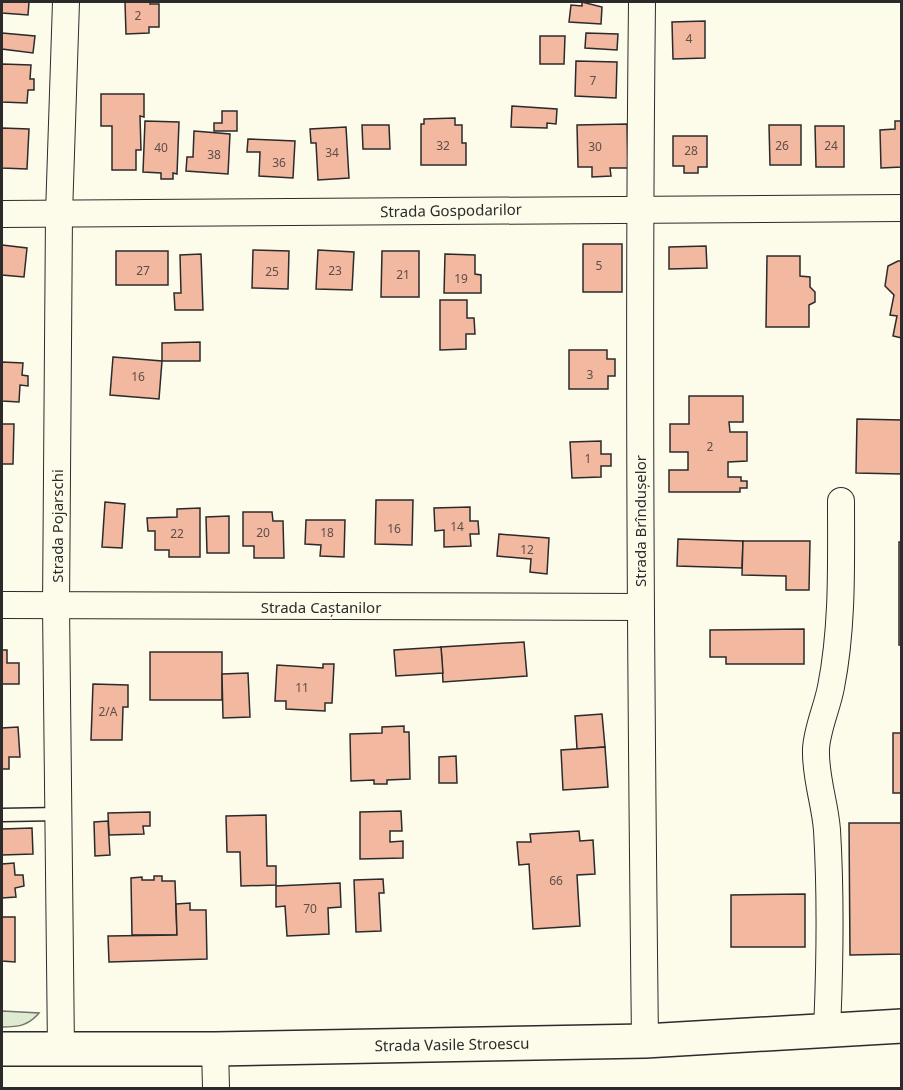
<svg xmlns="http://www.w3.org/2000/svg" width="903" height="1090" viewBox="0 0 903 1090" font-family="'Noto Sans',sans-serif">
<rect width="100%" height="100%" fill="#fdfbea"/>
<path fill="#deebd1" stroke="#74746e" stroke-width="1.5" d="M 2,1011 L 39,1013 C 28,1026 18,1027 2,1027 Z"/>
<g fill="#f2b8a0" stroke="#2b2b2b" stroke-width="1.5">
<path d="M 2,2 L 29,2 L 28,15 L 2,13 Z"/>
<path d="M 125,2 L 150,2 L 150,4 L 159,4 L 159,27 L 149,27 L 149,33 L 126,34 Z"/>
<path d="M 582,2 L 602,7 L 601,24 L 569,22 L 571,5 L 582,6 Z"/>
<path d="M 705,21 L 705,58 L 673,59 L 672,22 Z"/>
<path d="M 2,33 L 35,36 L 33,53 L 2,49 Z"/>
<path d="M 586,33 L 618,34 L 617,50 L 585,48 Z"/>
<path d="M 540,36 L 565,36 L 564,64 L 540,64 Z"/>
<path d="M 576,61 L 617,62 L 616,98 L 575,96 Z"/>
<path d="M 2,64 L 31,65 L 30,79 L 34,79 L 34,90 L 28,90 L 27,103 L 2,102 Z"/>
<path d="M 101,94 L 144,94 L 144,117 L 140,116 L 141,150 L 136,150 L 136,170 L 112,170 L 112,126 L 101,126 Z"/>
<path d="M 512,106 L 557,109 L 556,124 L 547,123 L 547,128 L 511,127 Z"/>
<path d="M 222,111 L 237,111 L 237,131 L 214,131 L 214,123 L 222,123 Z"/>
<path d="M 455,118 L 455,125 L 462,125 L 462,143 L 466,143 L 466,165 L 421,165 L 421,124 L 424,124 L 424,119 Z"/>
<path d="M 145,121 L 179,122 L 177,174 L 173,173 L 173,179 L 161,179 L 161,173 L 143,172 Z"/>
<path d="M 895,121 L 902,121 L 902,167 L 881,168 L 880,130 L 895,129 Z"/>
<path d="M 627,124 L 628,168 L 610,168 L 611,176 L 592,177 L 592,167 L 578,167 L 577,125 Z"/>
<path d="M 362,125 L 389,125 L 390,149 L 363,149 Z"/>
<path d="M 769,125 L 801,125 L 801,165 L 770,165 Z"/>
<path d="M 815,126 L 844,126 L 844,167 L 816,167 Z"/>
<path d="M 346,127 L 349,178 L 318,180 L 316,143 L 311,143 L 310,129 Z"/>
<path d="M 2,128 L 29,129 L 27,169 L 2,168 Z"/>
<path d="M 194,131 L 230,134 L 228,174 L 186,171 L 187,157 L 193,157 Z"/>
<path d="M 673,136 L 707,136 L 707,167 L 698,167 L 698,173 L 684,173 L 684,166 L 673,166 Z"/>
<path d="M 248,139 L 295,141 L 293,178 L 259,176 L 260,152 L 247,152 Z"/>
<rect x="583" y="244" width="39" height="48"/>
<path d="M 2,245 L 27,248 L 24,277 L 2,275 Z"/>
<path d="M 706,246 L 707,268 L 669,269 L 669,247 Z"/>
<path d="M 253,250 L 289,251 L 288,289 L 252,288 Z"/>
<path d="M 318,250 L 354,252 L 352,290 L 316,289 Z"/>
<rect x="116" y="251" width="52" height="34"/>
<path d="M 382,251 L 419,251 L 419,297 L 381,297 Z"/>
<path d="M 201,254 L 203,310 L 175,310 L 174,293 L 181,293 L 180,255 Z"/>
<path d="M 445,254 L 475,255 L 475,274 L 481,275 L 481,293 L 444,293 Z"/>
<path d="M 767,256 L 800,256 L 800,276 L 810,277 L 810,287 L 815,292 L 815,302 L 809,305 L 809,327 L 766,327 Z"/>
<path d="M 898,261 L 902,261 L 902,338 L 893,336 L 897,316 L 890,315 L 894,295 L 885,286 L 888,266 Z"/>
<path d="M 440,300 L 467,300 L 467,318 L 474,318 L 475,334 L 466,334 L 466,349 L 440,350 Z"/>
<path d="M 200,342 L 200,361 L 162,361 L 162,343 Z"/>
<path d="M 569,350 L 607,350 L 607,359 L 615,359 L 615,376 L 608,376 L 608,389 L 569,389 Z"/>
<path d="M 113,357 L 162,361 L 159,399 L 110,395 Z"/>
<path d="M 2,362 L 23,363 L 22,375 L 28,376 L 28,386 L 20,385 L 19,402 L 2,401 Z"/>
<path d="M 689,396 L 743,396 L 743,422 L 729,422 L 730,432 L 747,432 L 747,461 L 728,462 L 728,477 L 741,477 L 741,481 L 747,481 L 747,488 L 740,488 L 740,492 L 669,492 L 669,470 L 688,470 L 688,452 L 670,452 L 670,424 L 689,424 Z"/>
<path d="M 857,419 L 901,420 L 902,474 L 856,473 Z"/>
<path d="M 2,424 L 14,424 L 13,464 L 2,464 Z"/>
<path d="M 601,441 L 601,454 L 611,454 L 611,466 L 601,466 L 601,477 L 572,478 L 570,442 Z"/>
<path d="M 376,500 L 413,500 L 412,545 L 375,544 Z"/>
<path d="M 105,502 L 125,504 L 122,548 L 102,547 Z"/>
<path d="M 470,507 L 470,521 L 478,521 L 479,534 L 470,534 L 471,546 L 444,547 L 444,530 L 435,531 L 434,508 Z"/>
<path d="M 200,508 L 200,557 L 169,557 L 169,550 L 155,550 L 155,531 L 148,531 L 147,518 L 177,517 L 177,509 Z"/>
<path d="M 243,512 L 272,512 L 273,521 L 283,521 L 284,558 L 254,558 L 254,546 L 243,546 Z"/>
<path d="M 229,516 L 229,553 L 207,553 L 206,517 Z"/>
<path d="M 306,520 L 345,520 L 344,557 L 320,556 L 321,545 L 305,544 Z"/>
<path d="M 499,534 L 549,538 L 547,574 L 530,572 L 531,559 L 497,556 Z"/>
<path d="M 678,539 L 743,541 L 742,568 L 677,566 Z"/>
<path d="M 743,541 L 810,541 L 809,590 L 786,590 L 786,576 L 742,575 Z"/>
<rect x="899" y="542" width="3" height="103"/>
<path d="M 804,629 L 804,664 L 726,664 L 726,657 L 710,657 L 710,630 Z"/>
<path d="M 524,642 L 527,676 L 443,682 L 441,647 Z"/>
<path d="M 441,647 L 443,673 L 396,676 L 394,650 Z"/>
<path d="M 2,650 L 7,650 L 7,663 L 19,663 L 19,684 L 2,684 Z"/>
<rect x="150" y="652" width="72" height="48"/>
<path d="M 323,664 L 334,664 L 332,703 L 325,703 L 325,711 L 286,709 L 286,701 L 275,701 L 277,665 L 323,668 Z"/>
<path d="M 248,673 L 250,717 L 223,718 L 222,674 Z"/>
<path d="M 93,684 L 128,685 L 128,707 L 123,707 L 122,740 L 91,740 Z"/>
<path d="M 602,714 L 605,747 L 577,749 L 575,716 Z"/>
<path d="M 404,726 L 404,732 L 409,732 L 410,779 L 387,780 L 387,784 L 374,784 L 374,780 L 351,781 L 350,734 L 382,733 L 382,727 Z"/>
<path d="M 18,727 L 20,757 L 9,757 L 9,769 L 2,769 L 2,728 Z"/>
<rect x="893" y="733" width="9" height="60"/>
<path d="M 605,747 L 608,787 L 563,790 L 561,750 Z"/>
<path d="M 456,756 L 457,783 L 439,783 L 439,757 Z"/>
<path d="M 401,811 L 402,831 L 390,831 L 390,842 L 403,841 L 403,858 L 360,859 L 360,812 Z"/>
<path d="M 150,812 L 150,826 L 143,826 L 144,834 L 109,835 L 108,813 Z"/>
<path d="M 266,815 L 267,866 L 276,866 L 276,885 L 241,886 L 240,852 L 227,852 L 226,816 Z"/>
<path d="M 108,821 L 110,855 L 95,856 L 94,822 Z"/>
<path d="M 849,823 L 902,823 L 902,954 L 850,955 Z"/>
<path d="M 32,828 L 33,854 L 2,855 L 2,829 Z"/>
<path d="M 579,831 L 580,841 L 593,840 L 595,874 L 577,875 L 580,926 L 533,929 L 529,864 L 519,865 L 517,842 L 531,842 L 530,834 Z"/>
<path d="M 14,863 L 15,875 L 23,875 L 24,886 L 15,888 L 16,897 L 2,898 L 2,864 Z"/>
<path d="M 154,876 L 162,876 L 162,881 L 175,881 L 177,935 L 132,935 L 131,878 L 142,877 L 142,880 L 154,880 Z"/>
<path d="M 383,879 L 384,893 L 379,893 L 381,931 L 356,932 L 354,880 Z"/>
<path d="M 340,883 L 341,907 L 328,908 L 329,934 L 287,936 L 285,906 L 276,907 L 276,886 Z"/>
<path d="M 805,894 L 805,947 L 731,947 L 731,895 Z"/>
<path d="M 190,903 L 190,910 L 206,910 L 207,959 L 109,962 L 108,936 L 177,935 L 176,904 Z"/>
<path d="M 2,917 L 15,917 L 15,962 L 2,961 Z"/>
</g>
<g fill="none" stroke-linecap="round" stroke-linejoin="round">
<defs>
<path id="service" d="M 2,815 L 59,814"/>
<g id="minor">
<path d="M 642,2 C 638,348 641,694 645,1041"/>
<path d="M 2,214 L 902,208"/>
<path d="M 2,605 L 640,607"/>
<path d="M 827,1030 C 830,963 831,897 827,830 C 825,803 815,777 816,749 C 817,729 827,708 831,687 C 843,626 841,563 841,501"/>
<path d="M 215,1049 L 216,1088"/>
<path d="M 61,1050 L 56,606 L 59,214 L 66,2"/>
</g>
<path id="secondary" d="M 2,1049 L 215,1049 L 645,1041 L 902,1026"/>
</defs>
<use href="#service" stroke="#2b2b2b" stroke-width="15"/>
<use href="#minor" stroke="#2b2b2b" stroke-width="28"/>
<use href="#secondary" stroke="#2b2b2b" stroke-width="36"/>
<use href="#service" stroke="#fdfbea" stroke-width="12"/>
<use href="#minor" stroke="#fdfbea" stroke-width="26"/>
<use href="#secondary" stroke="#fdfbea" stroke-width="33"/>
</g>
<g text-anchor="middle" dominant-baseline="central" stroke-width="4.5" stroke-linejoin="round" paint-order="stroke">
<g font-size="12" fill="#5d4e48">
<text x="138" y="15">2</text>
<text x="689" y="38">4</text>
<text x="593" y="80">7</text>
<text x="443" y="145">32</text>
<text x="782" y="145">26</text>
<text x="831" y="145">24</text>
<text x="595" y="146">30</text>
<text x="161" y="147">40</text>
<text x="691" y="150">28</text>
<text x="332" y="152">34</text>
<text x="214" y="154">38</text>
<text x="279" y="162">36</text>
<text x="599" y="265">5</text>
<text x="143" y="270">27</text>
<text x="335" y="270">23</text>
<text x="272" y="271">25</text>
<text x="403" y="274">21</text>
<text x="461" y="278">19</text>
<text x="590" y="374">3</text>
<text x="138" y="376">16</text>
<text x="710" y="446">2</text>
<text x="588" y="458">1</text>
<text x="457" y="526">14</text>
<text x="394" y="528">16</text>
<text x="263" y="532">20</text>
<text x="327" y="532">18</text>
<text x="177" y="533">22</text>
<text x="527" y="549">12</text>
<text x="302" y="687">11</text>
<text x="108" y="711">2/A</text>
<text x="556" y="880">66</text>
<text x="310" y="908">70</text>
</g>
<g font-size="15" fill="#2b2b2b" stroke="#fdfbea">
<text transform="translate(451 210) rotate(-1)">Strada Gospodarilor</text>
<text transform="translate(640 521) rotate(-90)">Strada Brîndușelor</text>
<text transform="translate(57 526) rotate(-90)">Strada Pojarschi</text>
<text x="321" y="607">Strada Caștanilor</text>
<text transform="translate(452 1044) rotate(-1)">Strada Vasile Stroescu</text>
</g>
</g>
<rect width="903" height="1090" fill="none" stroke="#2b2b2b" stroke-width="6"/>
</svg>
